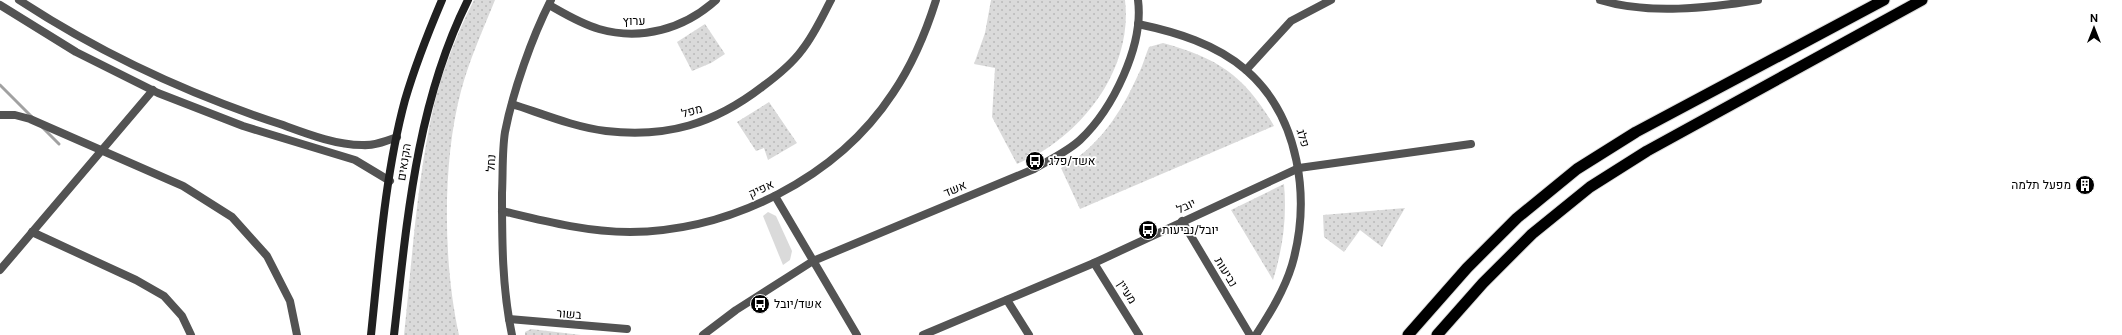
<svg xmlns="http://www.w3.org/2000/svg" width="2122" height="335" viewBox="0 0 2122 335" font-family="'DM Sans',Heebo,sans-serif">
<defs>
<pattern id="park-dots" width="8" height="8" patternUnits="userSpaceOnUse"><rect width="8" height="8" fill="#dadada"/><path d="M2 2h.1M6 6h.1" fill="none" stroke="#b9b9b9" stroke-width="1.8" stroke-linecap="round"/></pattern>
</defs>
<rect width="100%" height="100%" fill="#fff"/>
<path fill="#dadada" d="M 768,212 L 776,216 L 792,251 L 790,260 L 783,265 L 763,216 Z"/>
<g fill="url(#park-dots)">
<path d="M 474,0 L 495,0 C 483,30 469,60 461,91 C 442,162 443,263 459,335 L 404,335 C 412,261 417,178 434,105 C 442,71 458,31 474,0 Z"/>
<path d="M 991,0 L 1125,0 C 1132,59 1096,115 1049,147 C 1039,154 1027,159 1017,164 L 992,117 L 995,68 L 974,64 L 985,33 Z"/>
<path d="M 705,24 L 725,54 L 711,63 L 692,71 L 677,42 Z"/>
<path d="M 1163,43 C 1218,58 1245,76 1274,126 L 1080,209 L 1061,168 C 1098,148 1121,113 1138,75 C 1143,66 1145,56 1149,47 Z"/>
<path d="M 769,102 L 797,143 L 768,160 L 764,148 L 756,151 L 737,122 Z"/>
<path d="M 1284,184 C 1287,217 1283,248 1273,280 L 1231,210 Z"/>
<path d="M 1405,208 L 1382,247 L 1360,230 L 1344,252 L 1324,237 L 1323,215 Z"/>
<path d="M 531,329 L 581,335 L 525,335 L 525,332 Z"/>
</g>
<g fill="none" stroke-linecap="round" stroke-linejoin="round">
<g stroke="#a1a1a1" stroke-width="3">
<path d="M 0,85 L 33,118"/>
<path d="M 42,127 L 59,144"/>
</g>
<defs>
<g id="trunk">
<path d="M 1408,335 L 1467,268 L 1517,218 L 1577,169 L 1636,132 L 1884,0"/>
<path d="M 1437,335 L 1483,283 L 1532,234 L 1590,187 L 1647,151 L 1922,0"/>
</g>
</defs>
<use href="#trunk" stroke="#dbdbdb" stroke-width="13"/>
<g stroke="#535353" stroke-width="8">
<path d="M 1600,0 C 1648,15 1709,8 1758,0"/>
<path d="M 549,5 C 565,14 581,24 599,29 C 641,41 684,29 716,0"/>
<path d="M 1138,24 C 1176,32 1216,44 1246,70 C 1300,117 1311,199 1292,265 C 1284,291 1270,313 1256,335"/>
<path d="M 1246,70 L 1291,21 L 1331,0"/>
<path d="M 512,104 C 543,114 574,127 606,131 C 667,138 714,124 762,87 C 777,76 791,65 802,50 C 814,35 822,17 831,0"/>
<path d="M 0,115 L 15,115 L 30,119 L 183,186 L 232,217 L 267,256 L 290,301 L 297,335"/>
<path d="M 775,196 L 857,335"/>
<path d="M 502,211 C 544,221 586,232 630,232 C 731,231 837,178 893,93 C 912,65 926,32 936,0"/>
<path d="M 1182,221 L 1250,335"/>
<path d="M 32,232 L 136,280 L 164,296 L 182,316 L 191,335"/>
<path d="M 1094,263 L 1139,335"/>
<path d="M 0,270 L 153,90"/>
<path d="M 1007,300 L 1029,335"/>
<path d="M 509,319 L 627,329"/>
<path d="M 512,335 C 502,288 502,240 502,193 C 503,173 502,151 505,132 C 513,91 532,37 551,0"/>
<path d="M 923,335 L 1094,263 L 1299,168 L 1471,144"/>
</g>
<g stroke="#535353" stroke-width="8">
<path d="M 19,0 C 100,53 188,94 280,124 C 305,133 335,145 362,145 C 374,146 386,141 397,137"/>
<path d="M 0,5 L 76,52 L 158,93 L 243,126 L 355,160 L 390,181"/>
<path d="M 703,335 L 736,310 L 813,261 L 1034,169 C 1049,160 1067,152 1080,140 C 1113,109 1144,45 1138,0"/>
</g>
<g stroke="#202020" stroke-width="8">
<path d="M 371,335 C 379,259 385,174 405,100 C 415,66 428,33 442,0"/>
<path d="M 394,335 C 407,221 416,104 468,0"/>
</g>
<use href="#trunk" stroke="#000" stroke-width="11"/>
</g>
<defs>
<symbol id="bus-disc" viewBox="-11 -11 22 22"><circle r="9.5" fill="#000" stroke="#fff"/><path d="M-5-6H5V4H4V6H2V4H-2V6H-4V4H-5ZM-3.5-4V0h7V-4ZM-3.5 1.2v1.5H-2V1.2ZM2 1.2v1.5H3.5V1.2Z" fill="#fff"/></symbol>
<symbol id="building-disc" viewBox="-11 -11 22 22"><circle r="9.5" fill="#000" stroke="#fff"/><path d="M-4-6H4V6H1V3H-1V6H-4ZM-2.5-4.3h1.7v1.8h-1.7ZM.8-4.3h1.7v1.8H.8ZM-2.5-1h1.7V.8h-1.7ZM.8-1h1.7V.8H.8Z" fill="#fff"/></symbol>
</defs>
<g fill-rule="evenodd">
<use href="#bus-disc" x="1024" y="150" width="22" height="22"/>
<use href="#building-disc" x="2074" y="174" width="22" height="22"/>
<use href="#bus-disc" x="1137" y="219" width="22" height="22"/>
<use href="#bus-disc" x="749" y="293" width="22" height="22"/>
</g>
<g text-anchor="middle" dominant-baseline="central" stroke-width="3.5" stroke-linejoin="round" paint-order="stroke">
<g font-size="12" fill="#000" stroke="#fff">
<text x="634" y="21">ערוץ</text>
<text transform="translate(692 111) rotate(-16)">מפל</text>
<text transform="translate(1303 138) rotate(73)">פלג</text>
<text transform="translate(404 162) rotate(-81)">הקנאים</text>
<text transform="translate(491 163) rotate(-87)">נחל</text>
<text transform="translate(761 189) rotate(-25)">אפיק</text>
<text transform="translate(955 189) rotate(-23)">אשד</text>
<text transform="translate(1186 206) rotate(-24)">יובל</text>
<text transform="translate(1226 272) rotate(59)">נביעות</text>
<text transform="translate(1127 292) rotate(58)">מעיין</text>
<text transform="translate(569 314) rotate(5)">בשור</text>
</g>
<g font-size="12" fill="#000" stroke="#fff" text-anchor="start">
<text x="1049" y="161">אשד/פלג</text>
<text x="2071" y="185" text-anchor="end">מפעל תלמה</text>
<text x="1162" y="230">יובל/נביעות</text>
<text x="774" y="304">אשד/יובל</text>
</g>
</g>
<g transform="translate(2094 28)" stroke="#ffffff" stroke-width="3" paint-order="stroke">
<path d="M0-3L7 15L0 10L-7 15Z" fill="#000000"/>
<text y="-6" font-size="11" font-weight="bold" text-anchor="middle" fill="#000000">N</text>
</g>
</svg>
